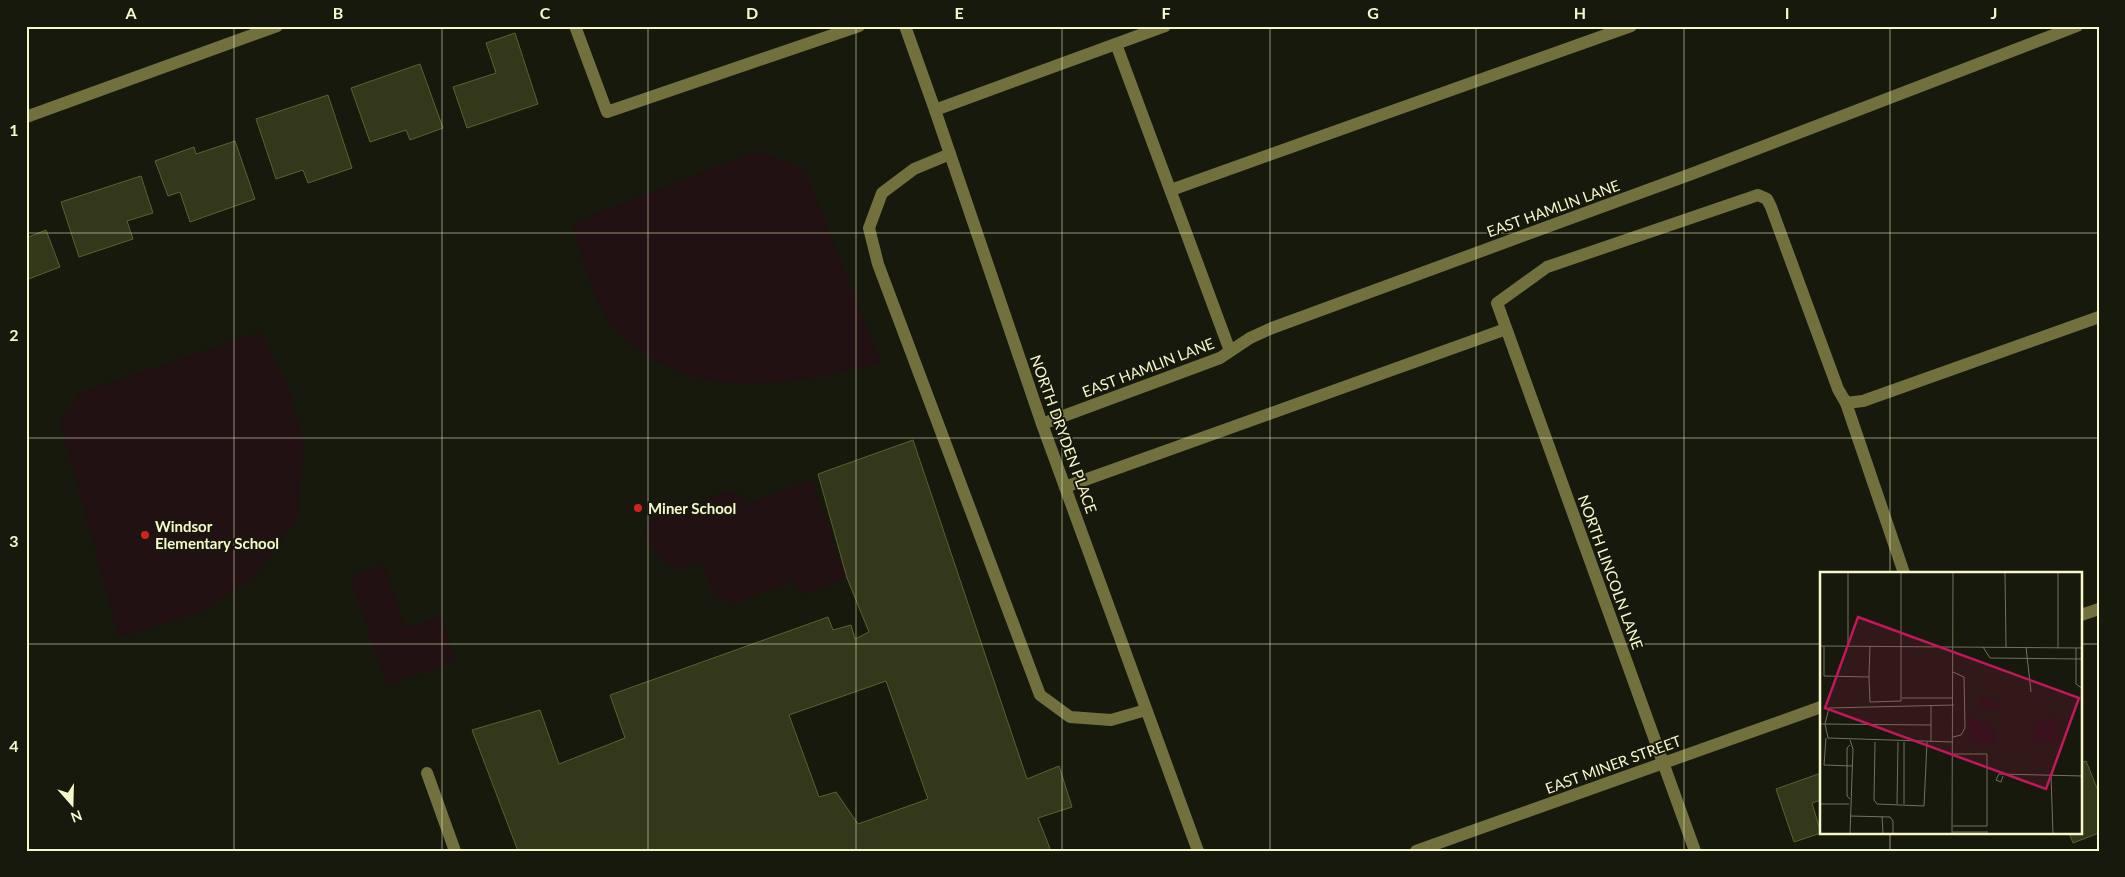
<svg xmlns="http://www.w3.org/2000/svg" width="2125" height="877" viewBox="0 0 2125 877" font-family="Lato,sans-serif">
<rect width="100%" height="100%" fill="#18190d"/>
<g fill="#221112">
<path d="M 755,152 L 779,158 L 805,171 L 881,363 C 801,382 703,404 634,345 C 626,338 614,331 609,322 C 590,292 582,257 572,223 Z"/>
<path d="M 260,332 L 288,386 L 304,445 L 297,518 L 259,572 L 204,611 L 119,637 L 60,422 L 79,393 Z"/>
<path d="M 812,480 L 847,578 L 801,595 L 795,580 L 737,602 L 729,602 L 714,595 L 702,563 C 696,564 689,568 683,568 C 660,566 645,546 646,524 L 654,517 L 727,491 L 739,494 L 747,503 Z"/>
<path d="M 384,565 L 405,628 L 441,616 L 456,662 L 386,685 L 350,576 Z"/>
</g>
<g fill="#34381b" stroke="#5a6130" fill-rule="evenodd">
<path d="M 515,33 L 538,104 L 467,128 L 453,87 L 496,73 L 486,43 Z"/>
<path d="M 420,64 L 443,128 L 410,140 L 406,130 L 370,142 L 351,88 Z"/>
<path d="M 328,95 L 352,168 L 308,183 L 303,170 L 276,179 L 256,119 Z"/>
<path d="M 235,141 L 255,199 L 190,222 L 180,192 L 168,196 L 155,161 L 194,147 L 196,154 Z"/>
<path d="M 141,176 L 153,213 L 127,221 L 133,239 L 79,257 L 61,202 Z"/>
<path d="M 46,230 L 60,267 L 26,280 L 26,238 Z"/>
<path d="M 913,440 L 1027,779 L 1059,766 L 1072,807 L 1038,818 L 1051,851 L 518,851 L 472,730 L 540,710 L 559,764 L 625,738 L 610,695 L 828,617 L 833,630 L 851,625 L 855,639 L 869,632 L 847,578 L 818,474 ZM 886,681 L 928,799 L 858,824 L 836,792 L 819,797 L 789,715 Z"/>
<path d="M 2086,761 L 2099,793 L 2099,833 L 2073,843 L 2069,833 L 2081,833 L 2081,763 Z"/>
<path d="M 1821,773 L 1821,800 L 1812,803 L 1821,833 L 1794,842 L 1776,789 Z"/>
</g>
<g fill="none" stroke-linecap="round" stroke-linejoin="round">
<g stroke="#72713e" stroke-width="12">
<path d="M 575,26 L 607,112 L 859,26"/>
<path d="M 905,26 L 935,110 L 1042,424 L 1198,851"/>
<path d="M 1116,44 L 1230,351"/>
<path d="M 935,110 L 1165,26"/>
<path d="M 26,117 L 277,26"/>
<path d="M 950,154 L 914,169 L 882,193 L 869,228 L 878,264 L 1040,695 L 1070,717 L 1111,720 L 1146,710"/>
<path d="M 1171,190 L 1631,26"/>
<path d="M 1845,400 L 1904,573"/>
<path d="M 1042,424 L 1220,358 L 1250,338 L 1272,328 L 1694,173 L 2077,26"/>
<path d="M 1065,487 L 1506,329"/>
<path d="M 2081,615 L 2099,609"/>
<path d="M 427,773 L 455,851"/>
<path d="M 1416,851 L 1821,707"/>
<path d="M 1695,851 L 1497,303 L 1547,267 L 1758,195 L 1767,199 L 1771,207 L 1838,389 L 1846,403 L 1863,401 L 2099,317"/>
</g>
</g>
<path fill="none" stroke="#f6f8cc" stroke-width="1" stroke-opacity="0.55" d="M 234,26 L 234,851M 442,26 L 442,851M 648,26 L 648,851M 856,26 L 856,851M 1062,26 L 1062,851M 1270,26 L 1270,851M 1476,26 L 1476,851M 1684,26 L 1684,851M 1890,26 L 1890,573M 26,233 L 2099,233M 26,438 L 2099,438M 26,644 L 1821,644M 2081,644 L 2099,644M 1890,833 L 1890,851"/>
<g fill="#d3221c" stroke="#18190d" stroke-width="2">
<circle cx="638" cy="508" r="5"/>
<circle cx="145" cy="535" r="5"/>
</g>
<g text-anchor="middle" dominant-baseline="central" stroke-width="4" stroke-linejoin="round" paint-order="stroke">
<g font-size="15" fill="#f6f8cc" stroke="#18190d">
<text transform="translate(1553 208) rotate(-20)">EAST HAMLIN LANE</text>
<text transform="translate(1148 367) rotate(-21)">EAST HAMLIN LANE</text>
<text transform="translate(1064 434) rotate(70)">NORTH DRYDEN PLACE</text>
<text transform="translate(1611 572) rotate(70)">NORTH LINCOLN LANE</text>
<text transform="translate(1613 764) rotate(-20)">EAST MINER STREET</text>
</g>
<g font-size="15" font-weight="bold" fill="#f6f8cc" stroke="#18190d" text-anchor="start">
<text x="648" y="508">Miner School</text>
<text x="155" y="526">Windsor<tspan x="155" dy="17">Elementary School</tspan></text>
</g>
</g>
<g transform="translate(1820 572)">
<rect width="262" height="262" fill="#18190d"/>
<path d="M 160,125 L 173,127 L 179,138 L 160,136 ZM 148,146 L 169,152 L 175,160 L 175,172 L 151,171 ZM 228,146 L 238,146 L 236,171 L 212,173 L 215,152 Z" fill="#221112"/>
<path fill="none" stroke="#717259" stroke-width="1" d="M 185,0 L 186,75M 0,74 L 263,76M 4,74 L 4,104 L 49,105 L 50,130 L 81,129 L 81,0M 28,74 L 28,0M 163,75 L 170,86 L 263,87M 206,75 L 211,120M 238,76 L 238,0M 256,76 L 256,112 L 263,117M 49,105 L 50,74M 82,126 L 133,126M 111,134 L 111,170M 0,152 L 111,153M 133,165 L 141,163 L 145,156 L 144,105 L 133,100M 6,166 L 4,193 L 33,194M 30,168 L 33,177 L 30,262M 55,170 L 54,228 L 57,232 L 104,234 L 107,170M 133,170 L 8,166 L 5,152 L 9,136 L 134,133M 183,204 L 181,210 L 176,208 L 179,202 L 263,204M 231,204 L 233,262M 30,227 L 27,224 L 27,176 L 30,173M 0,232 L 29,232M 77,232 L 78,170M 84,232 L 84,170M 30,244 L 70,245 L 73,249 L 73,262M 62,244 L 63,262M 133,254 L 167,254 L 167,182 L 133,182M 132,260 L 168,260M 132,262 L 133,0"/>
<path fill="#c2185b" fill-opacity="0.15" stroke="#c2185b" stroke-width="2.5" d="M 38,45 L 259,126 L 226,217 L 5,136 Z"/>
<rect width="262" height="262" fill="none" stroke="#f6f8cc" stroke-width="2.5"/>
</g>
<rect width="2125" height="877" fill="none" stroke="#18190d" stroke-width="55"/>
<g transform="translate(72 804) rotate(160)" stroke="#18190d" stroke-width="4" paint-order="stroke">
<path d="M0-4L9 19L0 12L-9 19Z" fill="#f6f8cc"/>
<text y="-8" font-size="14" font-weight="bold" text-anchor="middle" fill="#f6f8cc">N</text>
</g>
<rect x="28" y="28" width="2070" height="822" fill="none" stroke="#f6f8cc" stroke-width="2"/>
<g font-size="16" text-anchor="middle" font-weight="bold" fill="#f6f8cc">
<text x="131" y="19">A</text>
<text x="338" y="19">B</text>
<text x="545" y="19">C</text>
<text x="752" y="19">D</text>
<text x="959" y="19">E</text>
<text x="1166" y="19">F</text>
<text x="1373" y="19">G</text>
<text x="1580" y="19">H</text>
<text x="1787" y="19">I</text>
<text x="1994" y="19">J</text>
<text x="14" y="136">1</text>
<text x="14" y="341">2</text>
<text x="14" y="547">3</text>
<text x="14" y="752">4</text>
</g>
</svg>
